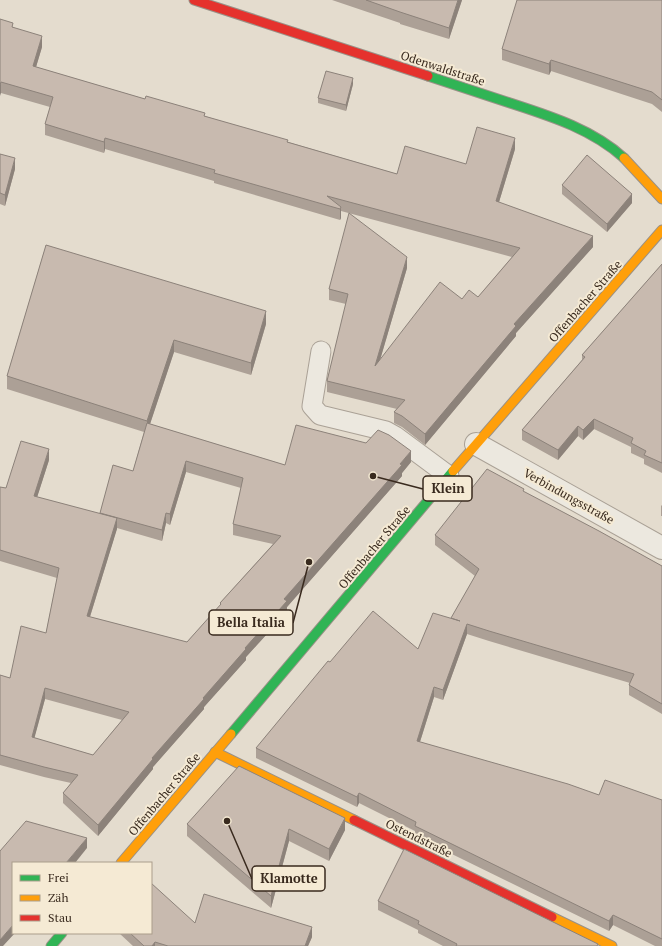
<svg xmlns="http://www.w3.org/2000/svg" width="662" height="946" viewBox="0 0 662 946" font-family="'PT Serif',serif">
<rect width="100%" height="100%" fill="#e4dcce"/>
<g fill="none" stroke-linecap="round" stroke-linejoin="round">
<defs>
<path id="lane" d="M 321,351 L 312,406 L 320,415 L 386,431 L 395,436 L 449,476"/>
<path id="street" d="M 476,444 L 662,548"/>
<g id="fast">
<path d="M 428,76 C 456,85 483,94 510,103 C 550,116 592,129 624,158"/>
<path d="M 231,734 L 453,471"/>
<path d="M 51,946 L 62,933"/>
</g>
<g id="slow">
<path d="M 624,158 L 662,199"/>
<path d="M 453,471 L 662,230"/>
<path d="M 215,752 L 354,820"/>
<path d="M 121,863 L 231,734"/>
<path d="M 552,917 L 612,946"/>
</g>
<g id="jam">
<path d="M 194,0 L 428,76"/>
<path d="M 354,820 L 552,917"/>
</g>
</defs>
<use href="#lane" stroke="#aaa196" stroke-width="21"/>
<use href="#street" stroke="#aaa196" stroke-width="24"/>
<use href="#fast" stroke="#999187" stroke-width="11"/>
<use href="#slow" stroke="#999187" stroke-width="11"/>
<use href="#jam" stroke="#999187" stroke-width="11"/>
<use href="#lane" stroke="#ece8df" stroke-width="19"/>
<use href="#street" stroke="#ece8df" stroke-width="22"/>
<use href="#fast" stroke="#30b455" stroke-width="9"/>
<use href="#slow" stroke="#ff9f0a" stroke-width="9"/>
<use href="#jam" stroke="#e5322d" stroke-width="9"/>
</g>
<g fill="#aca096" fill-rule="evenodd">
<path d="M 332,0 L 462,0 L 449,39 L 400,24 L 400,23 Z"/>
<path d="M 662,0 L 662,112 L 652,104 L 551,71 L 549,75 L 502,60 L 502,49 Z"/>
<path d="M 0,19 L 13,27 L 42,47 L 36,67 L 145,99 L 205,116 L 288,142 L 397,174 L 466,164 L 515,149 L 499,202 L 593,247 L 516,333 L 516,336 L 425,445 L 402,427 L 394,423 L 394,412 L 397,409 L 327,392 L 327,381 L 346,304 L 329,300 L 329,289 L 407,268 L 380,360 L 462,299 L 478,297 L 512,257 L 341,211 L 341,218 L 340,220 L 214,183 L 214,181 L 105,149 L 104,153 L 45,135 L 45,124 L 50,107 L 1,93 Z"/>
<path d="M 353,84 L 346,111 L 318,103 L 318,98 Z"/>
<path d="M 0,154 L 15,169 L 5,206 L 0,204 Z"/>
<path d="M 562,185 L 632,203 L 607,232 L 562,194 Z"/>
<path d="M 46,245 L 266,324 L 251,375 L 174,352 L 150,424 L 285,465 L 411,462 L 402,473 L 402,476 L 287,607 L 287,612 L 246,657 L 246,660 L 204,707 L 204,709 L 153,767 L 153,769 L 98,836 L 63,803 L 63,793 L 71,783 L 44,777 L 0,765 L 0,675 L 10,678 L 46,633 L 57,578 L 0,561 L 0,487 L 6,488 L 49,460 L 37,497 L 100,514 L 113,465 L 133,471 L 144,432 L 7,389 L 7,376 ZM 186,472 L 241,488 L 233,524 L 233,535 L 273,544 L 220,603 L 220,606 L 187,642 L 90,617 L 117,528 L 162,541 L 166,523 L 170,525 ZM 45,699 L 122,720 L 93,755 L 34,738 Z"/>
<path d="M 662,264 L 662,473 L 644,464 L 644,459 L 631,453 L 631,447 L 594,429 L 583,440 L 578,436 L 558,460 L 522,440 L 522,430 L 582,360 L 582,355 Z"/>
<path d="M 524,492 L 662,566 L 662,714 L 629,695 L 629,685 L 630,683 L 489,641 L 467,634 L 443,700 L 434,697 L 420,742 L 599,795 L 662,800 L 662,946 L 655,946 L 613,925 L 609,931 L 415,836 L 415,831 L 359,803 L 357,807 L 256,758 L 256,748 L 330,662 L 418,649 L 451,619 L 475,576 L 435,545 L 435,535 Z"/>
<path d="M 662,505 L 662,516 L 661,516 L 661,506 Z"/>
<path d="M 187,824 L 345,830 L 329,861 L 289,841 L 271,908 L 187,836 Z"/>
<path d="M 378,901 L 598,946 L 443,946 L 418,933 L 418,930 L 378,910 Z"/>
<path d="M 195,923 L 312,937 L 308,946 L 133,946 L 119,933 L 151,933 Z"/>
</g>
<g fill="#8c827a">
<path d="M 458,0 L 462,0 L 449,39 L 449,28 Z"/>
<path d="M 42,36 L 42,47 L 33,77 L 33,66 Z"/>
<path d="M 551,60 L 551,71 L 549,75 L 549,64 Z"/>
<path d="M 353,78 L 353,84 L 346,111 L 346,105 Z"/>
<path d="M 1,82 L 1,93 L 0,96 L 0,85 Z"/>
<path d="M 105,138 L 105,149 L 104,153 L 104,142 Z"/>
<path d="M 515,138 L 515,149 L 496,212 L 496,201 Z"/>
<path d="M 15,158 L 15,169 L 5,206 L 5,195 Z"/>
<path d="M 632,194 L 632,203 L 607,232 L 607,224 Z"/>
<path d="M 341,207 L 341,218 L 340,220 L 340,209 Z"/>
<path d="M 593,236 L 593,247 L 516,333 L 516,336 L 425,445 L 425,434 L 514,324 Z"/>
<path d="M 407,257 L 407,268 L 375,377 L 375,366 Z"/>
<path d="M 266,311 L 266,324 L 251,375 L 251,363 Z"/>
<path d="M 174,340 L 174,352 L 147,433 L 147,421 Z"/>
<path d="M 594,419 L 594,429 L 583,440 L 583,430 Z"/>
<path d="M 578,426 L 578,436 L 558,460 L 558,450 Z"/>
<path d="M 49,449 L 49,460 L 34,507 L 34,496 Z"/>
<path d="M 411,451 L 411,462 L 402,473 L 402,476 L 287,607 L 287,612 L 246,657 L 246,660 L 204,707 L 204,709 L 153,767 L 153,769 L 98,836 L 98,825 L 152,758 L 245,648 L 284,599 Z"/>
<path d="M 186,461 L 186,472 L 170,525 L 170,514 Z"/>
<path d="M 166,513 L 166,523 L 162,541 L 162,530 Z"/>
<path d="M 117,518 L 117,529 L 87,626 L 87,616 Z"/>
<path d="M 467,624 L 467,634 L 443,700 L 443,690 Z"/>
<path d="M 434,687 L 434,697 L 417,751 L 417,741 Z"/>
<path d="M 45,688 L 45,699 L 32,747 L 32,737 Z"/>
<path d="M 359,793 L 359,803 L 357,807 L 357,797 Z"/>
<path d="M 345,818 L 345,830 L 329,861 L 329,849 Z"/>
<path d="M 289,829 L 289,841 L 271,908 L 271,896 Z"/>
<path d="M 87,838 L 87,848 L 75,863 L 66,863 Z"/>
<path d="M 613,915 L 613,925 L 609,931 L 609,921 Z"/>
<path d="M 13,925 L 13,933 L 15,933 L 3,946 L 0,946 L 0,940 Z"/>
<path d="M 312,927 L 312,937 L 308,946 L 305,946 Z"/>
<path d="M 155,942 L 155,946 L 152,946 Z"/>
</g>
<g fill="#c8baaf" stroke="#8c827a" fill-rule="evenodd">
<path d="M 366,0 L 458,0 L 449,28 L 400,12 Z"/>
<path d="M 517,0 L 662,0 L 662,100 L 652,92 L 551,60 L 549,64 L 502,49 Z"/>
<path d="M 0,19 L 13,23 L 12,27 L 42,36 L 33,66 L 145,99 L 146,96 L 205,113 L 204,116 L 288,140 L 287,142 L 397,174 L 405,146 L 466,164 L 477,127 L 515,138 L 496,201 L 593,236 L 514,324 L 516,326 L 425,434 L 402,416 L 394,412 L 405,400 L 327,381 L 348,294 L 329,289 L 349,213 L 407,257 L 375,366 L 440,282 L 462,299 L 469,290 L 478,297 L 520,248 L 327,196 L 341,207 L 340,209 L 214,173 L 215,170 L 105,138 L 104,142 L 45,124 L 53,97 L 1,82 L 0,85 Z"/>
<path d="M 326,71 L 353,78 L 346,105 L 318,98 Z"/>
<path d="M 0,154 L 15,158 L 5,195 L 0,193 Z"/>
<path d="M 587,155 L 632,194 L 607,224 L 562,185 Z"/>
<path d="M 46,245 L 266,311 L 251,363 L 174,340 L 147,421 L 7,376 Z"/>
<path d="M 662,264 L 662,463 L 644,455 L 646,451 L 631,443 L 633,438 L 594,419 L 583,430 L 578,426 L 558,450 L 522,430 L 585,357 L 582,355 Z"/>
<path d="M 147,423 L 285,465 L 296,425 L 366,443 L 378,430 L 389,435 L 411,451 L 400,464 L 402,465 L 284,599 L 287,601 L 245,648 L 246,649 L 203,698 L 204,699 L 152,758 L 153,759 L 98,825 L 63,793 L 78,775 L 44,767 L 0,755 L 0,675 L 10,678 L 21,626 L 46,633 L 59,568 L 0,550 L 0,487 L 6,488 L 21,441 L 49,449 L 34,496 L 117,518 L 87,616 L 187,642 L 221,604 L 220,603 L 281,536 L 233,524 L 243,478 L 186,461 L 170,514 L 166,513 L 162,530 L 100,513 L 113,465 L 133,471 ZM 45,688 L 129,712 L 93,755 L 32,737 Z"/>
<path d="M 487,469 L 524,489 L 523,491 L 599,531 L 662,566 L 662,704 L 629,685 L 634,674 L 489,631 L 467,624 L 443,690 L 434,687 L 417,741 L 568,784 L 599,795 L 605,780 L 662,800 L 662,939 L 613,915 L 609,921 L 415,826 L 416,822 L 359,793 L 357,797 L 256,748 L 328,661 L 330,662 L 373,611 L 418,649 L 433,613 L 460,621 L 451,618 L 479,569 L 435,535 Z"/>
<path d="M 239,766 L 345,818 L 329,849 L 289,829 L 271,896 L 187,824 Z"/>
<path d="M 26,821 L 87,838 L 66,863 L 13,863 L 13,925 L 0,940 L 0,851 Z"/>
<path d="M 404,849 L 598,944 L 597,946 L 456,946 L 457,944 L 418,924 L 419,921 L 378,901 Z"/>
<path d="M 151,883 L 195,923 L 204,894 L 312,927 L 305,946 L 168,946 L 155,942 L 152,946 L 144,946 L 130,933 L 151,933 Z"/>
</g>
<g text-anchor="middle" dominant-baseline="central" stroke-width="4" stroke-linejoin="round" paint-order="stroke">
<g font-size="12" fill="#392a1e" stroke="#f5ead4">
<text transform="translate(443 68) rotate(18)">Odenwaldstraße</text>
<text transform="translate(585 301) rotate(-49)">Offenbacher Straße</text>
<text transform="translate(569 496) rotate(29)">Verbindungsstraße</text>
<text transform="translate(374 547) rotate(-50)">Offenbacher Straße</text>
<text transform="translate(164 794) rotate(-50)">Offenbacher Straße</text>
<text transform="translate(419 838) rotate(26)">Ostendstraße</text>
</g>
</g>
<path fill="none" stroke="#392a1e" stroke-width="1.5" d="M373 476L423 489M309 562L293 623M227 821L252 879"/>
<g fill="#392a1e" stroke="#f5ead4" stroke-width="1.5">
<circle cx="373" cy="476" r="4"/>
<circle cx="309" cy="562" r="4"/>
<circle cx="227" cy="821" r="4"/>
</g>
<g fill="#f5ead4" stroke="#392a1e" stroke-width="1.5">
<rect x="423" y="476" width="49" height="25" rx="4"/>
<rect x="209" y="610" width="84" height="25" rx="4"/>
<rect x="252" y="866" width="73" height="25" rx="4"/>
</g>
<g font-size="13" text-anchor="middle" font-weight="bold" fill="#392a1e">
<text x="448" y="493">Klein</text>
<text x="251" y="627">Bella Italia</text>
<text x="289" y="883">Klamotte</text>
</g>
<rect x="12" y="862" width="140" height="72" fill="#f5ead4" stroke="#aa9d8b"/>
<rect x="20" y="875" width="20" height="6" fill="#30b455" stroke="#aa9d8b"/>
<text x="48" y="882" font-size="12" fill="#392a1e">Frei</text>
<rect x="20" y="895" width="20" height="6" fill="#ff9f0a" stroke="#aa9d8b"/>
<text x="48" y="902" font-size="12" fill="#392a1e">Zäh</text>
<rect x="20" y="915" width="20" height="6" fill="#e5322d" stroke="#aa9d8b"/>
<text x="48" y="922" font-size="12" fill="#392a1e">Stau</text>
</svg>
